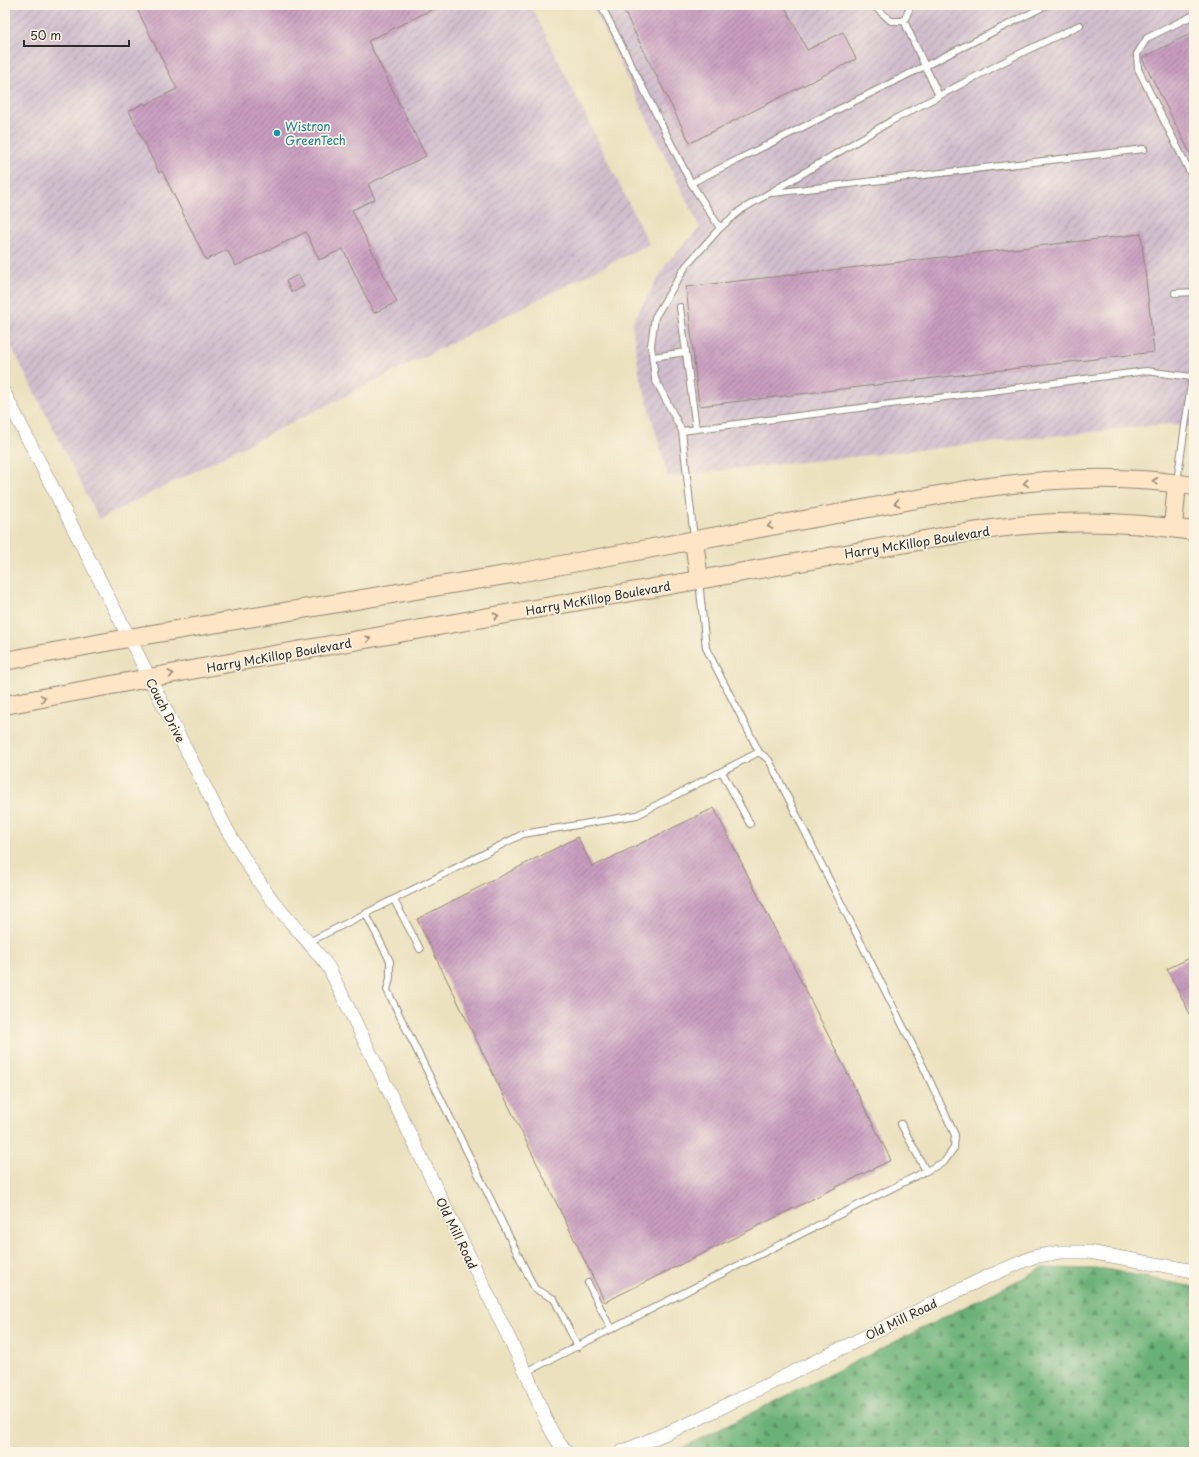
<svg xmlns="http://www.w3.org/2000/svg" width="1199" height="1457" viewBox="0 0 1199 1457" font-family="'Playpen Sans',sans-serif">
<defs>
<pattern id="industrial-furrows" width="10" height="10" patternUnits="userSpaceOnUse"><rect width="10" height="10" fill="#d0bdcd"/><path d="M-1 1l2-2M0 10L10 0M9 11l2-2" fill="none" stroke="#a99aa7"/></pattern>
<pattern id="forest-firs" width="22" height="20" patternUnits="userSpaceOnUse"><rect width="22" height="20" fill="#6ab177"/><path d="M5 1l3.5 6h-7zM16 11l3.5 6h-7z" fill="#579062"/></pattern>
<pattern id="building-hatch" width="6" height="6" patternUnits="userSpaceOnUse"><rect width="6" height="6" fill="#c89cbf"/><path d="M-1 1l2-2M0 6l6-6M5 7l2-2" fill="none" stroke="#a37f9b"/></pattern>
</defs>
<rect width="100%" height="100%" fill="#fcf5e5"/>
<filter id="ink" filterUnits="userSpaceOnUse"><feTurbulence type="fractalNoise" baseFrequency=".025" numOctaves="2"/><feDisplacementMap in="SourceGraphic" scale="8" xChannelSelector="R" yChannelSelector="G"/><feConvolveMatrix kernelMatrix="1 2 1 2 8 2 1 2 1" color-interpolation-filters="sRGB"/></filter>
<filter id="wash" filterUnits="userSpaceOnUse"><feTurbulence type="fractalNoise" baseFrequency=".012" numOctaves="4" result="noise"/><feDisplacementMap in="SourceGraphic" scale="16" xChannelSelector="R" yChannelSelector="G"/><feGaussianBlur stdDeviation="0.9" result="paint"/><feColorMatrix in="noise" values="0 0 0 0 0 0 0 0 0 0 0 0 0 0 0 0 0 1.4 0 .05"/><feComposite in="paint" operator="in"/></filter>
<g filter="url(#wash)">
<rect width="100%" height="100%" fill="#ece1be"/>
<g fill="url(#industrial-furrows)">
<path d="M 5,5 L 531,5 L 649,244 L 99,519 L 5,334 Z"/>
<path d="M 592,5 L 1194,5 L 1194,428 L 1168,424 L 668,476 L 640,376 L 632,323 L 666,264 L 700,228 Z"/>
</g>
<path fill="url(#forest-firs)" stroke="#4a6e51" d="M 1043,1268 L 1105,1269 L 1194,1287 L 1194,1452 L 674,1452 Z"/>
<g id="blocks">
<g fill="url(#building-hatch)">
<path d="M 135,5 L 441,5 L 368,41 L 426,156 L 368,184 L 375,199 L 352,210 L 397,302 L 374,313 L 343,249 L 319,260 L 306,232 L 236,266 L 227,250 L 206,260 L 162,171 L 159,173 L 129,111 L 144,103 L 145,105 L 177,89 Z"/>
<path d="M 621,5 L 784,5 L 807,50 L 843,32 L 856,59 L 690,143 Z"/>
<path d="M 1194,32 L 1194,161 L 1142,58 Z"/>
<path d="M 1141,234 L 1154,352 L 699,406 L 686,287 Z"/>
<path d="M 298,275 L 304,286 L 292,293 L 286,281 Z"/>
<path d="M 714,808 L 891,1160 L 605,1302 L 417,919 L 578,837 L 592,867 Z"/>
<path d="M 1194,956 L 1194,1022 L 1167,969 Z"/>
</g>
</g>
</g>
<g filter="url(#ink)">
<use href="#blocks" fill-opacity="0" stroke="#8c8674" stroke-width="1"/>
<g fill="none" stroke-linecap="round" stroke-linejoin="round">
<defs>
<g id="lane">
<path d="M 601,5 L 691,183 L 720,228"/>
<path d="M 873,5 L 891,21 L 904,21"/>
<path d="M 911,5 L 904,21 L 939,96"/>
<path d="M 1194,15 L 1147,38 L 1137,54 L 1138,69 L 1194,180"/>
<path d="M 691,183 L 1047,5"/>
<path d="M 773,193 L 1144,149"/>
<path d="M 1175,293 L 1194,292"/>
<path d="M 680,307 L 696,429"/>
<path d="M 653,357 L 686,352"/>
<path d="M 682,431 L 1146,371 L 1192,377"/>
<path d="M 1177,482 L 1192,377 L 1194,378"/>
<path d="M 694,539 L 682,431 L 655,379 L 651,345 L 655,317 L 686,266 L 720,228 L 741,210 L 891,121 L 1015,56 L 1080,25"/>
<path d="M 699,581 L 706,648 L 759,752"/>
<path d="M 722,772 L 750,824"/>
<path d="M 394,900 L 420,949"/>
<path d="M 366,914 L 390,961 L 390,978 L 387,990 L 535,1289 L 554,1299 L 578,1347"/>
<path d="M 309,942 L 523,834 L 637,815 L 759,752 L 769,760 L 922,1064 L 955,1135 L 954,1148 L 944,1162 L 526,1372"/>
<path d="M 901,1124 L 926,1171"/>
<path d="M 588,1283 L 611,1329"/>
</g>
<g id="street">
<path d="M 5,394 L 226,828 C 241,854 257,881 276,905 C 293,926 313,946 329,968 L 528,1377 C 538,1400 549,1435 567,1452"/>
<path d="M 621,1452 L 688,1424 L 982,1279 L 1033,1257 L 1060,1252 L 1089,1252 L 1194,1271"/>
</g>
<g id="secondary">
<path d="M 1173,527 L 1177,483"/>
<path d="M 694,540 L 699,580"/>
<path d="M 5,661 L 128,638 L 529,571 L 960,491 C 1039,479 1115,473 1194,486"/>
<path d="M 5,705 L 218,665 L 941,537 C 979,531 1018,524 1056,523 C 1103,521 1148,524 1194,531"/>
</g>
</defs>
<use href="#lane" stroke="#8c8674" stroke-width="8"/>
<use href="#street" stroke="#8c8674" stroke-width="14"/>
<use href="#secondary" stroke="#8c8674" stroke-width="20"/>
<use href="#lane" stroke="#fff" stroke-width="6"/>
<use href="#street" stroke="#fff" stroke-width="13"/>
<use href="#secondary" stroke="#fde5c5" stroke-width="18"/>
</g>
<defs><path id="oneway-chevron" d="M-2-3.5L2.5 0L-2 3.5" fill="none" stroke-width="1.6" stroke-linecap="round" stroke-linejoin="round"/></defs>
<g stroke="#948878">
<use href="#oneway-chevron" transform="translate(1155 481) rotate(-174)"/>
<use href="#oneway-chevron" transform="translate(1026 483) rotate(175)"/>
<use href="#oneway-chevron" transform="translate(897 503) rotate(169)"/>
<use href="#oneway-chevron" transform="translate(770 526) rotate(169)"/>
<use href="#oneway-chevron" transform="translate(496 616) rotate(-10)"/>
<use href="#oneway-chevron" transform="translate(368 639) rotate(-10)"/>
<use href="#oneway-chevron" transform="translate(171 674) rotate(-11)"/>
<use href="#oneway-chevron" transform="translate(43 698) rotate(-10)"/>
</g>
</g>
<circle fill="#0f9aa8" stroke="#fcf5e5" stroke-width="1.5" cx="277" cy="133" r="4"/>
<g text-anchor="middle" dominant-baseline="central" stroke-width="3.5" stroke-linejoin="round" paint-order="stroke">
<g font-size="12" fill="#0d838f" stroke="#fcf5e5" text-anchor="start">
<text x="285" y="126">Wistron<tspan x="285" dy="14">GreenTech</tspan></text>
</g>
<g font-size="12" fill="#2b2b2b" stroke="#fcf5e5">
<text transform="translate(917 542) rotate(-9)">Harry McKillop Boulevard</text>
<text transform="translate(598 598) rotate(-10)">Harry McKillop Boulevard</text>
<text transform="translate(279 655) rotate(-10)">Harry McKillop Boulevard</text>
<text transform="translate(166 710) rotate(63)">Couch Drive</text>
<text transform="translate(457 1233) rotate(64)">Old Mill Road</text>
<text transform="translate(901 1319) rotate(-26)">Old Mill Road</text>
</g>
</g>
<rect width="1199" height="1457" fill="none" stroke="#fcf5e5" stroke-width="20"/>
<path d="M24 40v6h105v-6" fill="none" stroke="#2b2b2b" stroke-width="2"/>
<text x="30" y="40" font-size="12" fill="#2b2b2b" stroke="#fcf5e5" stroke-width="3" paint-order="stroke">50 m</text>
</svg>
